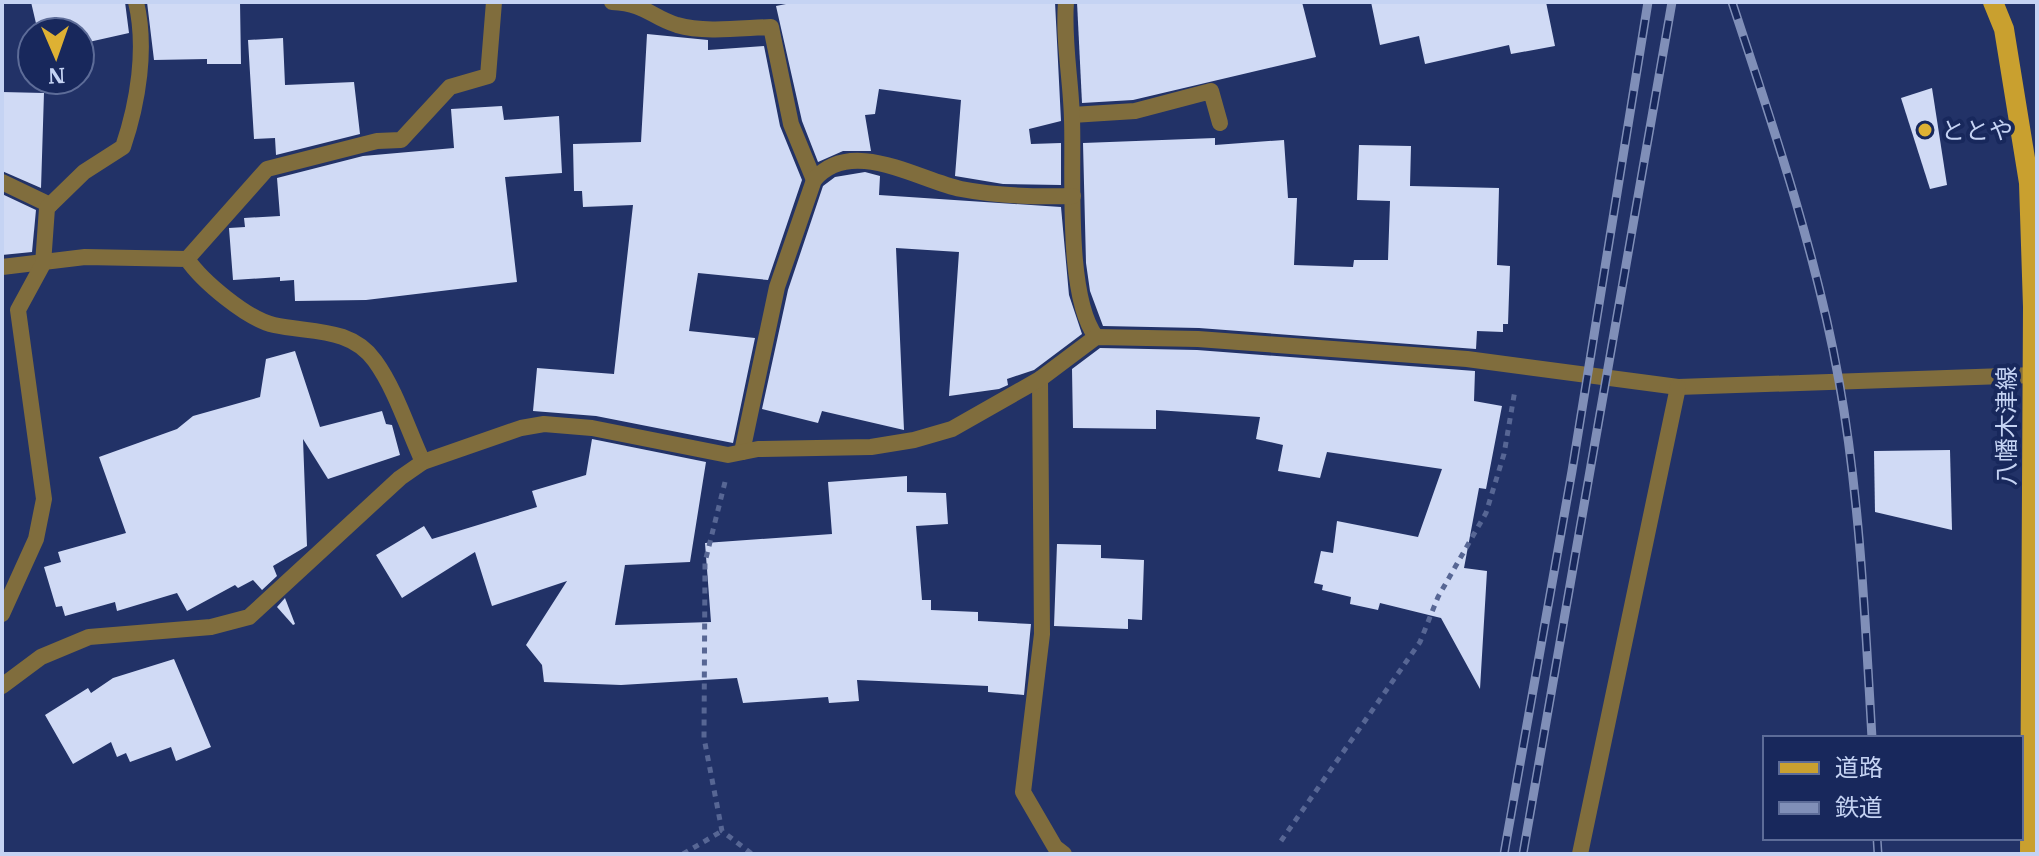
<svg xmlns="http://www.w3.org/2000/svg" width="2039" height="856" viewBox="0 0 2039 856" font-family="'IBM Plex Serif','Noto Sans JP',serif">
<rect width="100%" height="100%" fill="#223267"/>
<g fill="#d0daf5">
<path d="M 31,2 L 125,2 L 129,33 L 80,44 L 80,32 L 38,32 Z"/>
<path d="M 147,2 L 240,2 L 241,64 L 207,64 L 207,59 L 154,60 Z"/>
<path d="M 796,2 L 1055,2 L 1061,121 L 1029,129 L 1031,144 L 1061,143 L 1061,185 L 1003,184 L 955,176 L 961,100 L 879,89 L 875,114 L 865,115 L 871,151 L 843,151 L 818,162 L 802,121 L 776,6 Z"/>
<path d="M 1077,2 L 1302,2 L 1316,57 L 1133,100 L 1082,103 Z"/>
<path d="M 1371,2 L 1546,2 L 1555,46 L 1511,54 L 1509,45 L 1425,64 L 1419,36 L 1380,45 Z"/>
<path d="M 647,34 L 708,40 L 708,50 L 764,46 L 780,126 L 802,180 L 768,280 L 698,273 L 689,331 L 755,338 L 733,443 L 596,416 L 533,411 L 537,368 L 614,374 L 633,205 L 583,207 L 582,191 L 574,191 L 573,144 L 641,142 Z"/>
<path d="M 283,38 L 285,85 L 354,82 L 360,134 L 276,155 L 275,138 L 254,139 L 248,40 Z"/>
<path d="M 1932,88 L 1947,185 L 1930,189 L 1901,98 Z"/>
<path d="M 2,92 L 44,93 L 41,188 L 2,171 Z"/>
<path d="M 502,106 L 504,120 L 559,116 L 562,173 L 505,177 L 517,282 L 366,300 L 295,301 L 294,280 L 280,281 L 280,277 L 233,280 L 229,228 L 245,227 L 244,218 L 280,216 L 277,178 L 363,156 L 454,148 L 451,109 Z"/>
<path d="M 1215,138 L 1215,145 L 1284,140 L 1288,198 L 1297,198 L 1294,265 L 1353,267 L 1354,260 L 1388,260 L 1390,201 L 1357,200 L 1359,145 L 1411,146 L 1410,186 L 1499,188 L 1497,265 L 1510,266 L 1508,324 L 1503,324 L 1503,332 L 1477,331 L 1476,349 L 1199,328 L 1103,326 L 1090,291 L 1086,263 L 1083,143 Z"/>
<path d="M 865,172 L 880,176 L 879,195 L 1061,207 L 1069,295 L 1082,334 L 1034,370 L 1007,379 L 1008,385 L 999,389 L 949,396 L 959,252 L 896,248 L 904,430 L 822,411 L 818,423 L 762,409 L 788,290 L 823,186 L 835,177 Z"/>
<path d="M 2,194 L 36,210 L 32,252 L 2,255 Z"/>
<path d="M 1100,348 L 1197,350 L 1475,371 L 1474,401 L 1502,406 L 1486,489 L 1479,488 L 1464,568 L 1487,571 L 1480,689 L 1441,618 L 1380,603 L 1378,610 L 1350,604 L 1351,597 L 1322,590 L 1323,585 L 1314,583 L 1321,551 L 1333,553 L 1337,521 L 1418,537 L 1442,469 L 1327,452 L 1320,478 L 1278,471 L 1283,445 L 1256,439 L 1260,417 L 1156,410 L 1156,429 L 1073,428 L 1072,369 Z"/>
<path d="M 295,351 L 320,427 L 382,411 L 386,424 L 392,425 L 400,455 L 328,479 L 303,439 L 307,546 L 273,566 L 277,576 L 262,590 L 253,580 L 238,588 L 235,585 L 187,611 L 177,593 L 117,611 L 115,602 L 65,616 L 62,606 L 56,607 L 44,567 L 61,562 L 58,552 L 126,533 L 99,457 L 177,429 L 193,416 L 260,397 L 266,359 Z"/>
<path d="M 592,439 L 706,462 L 690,562 L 625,565 L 615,625 L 711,622 L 705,543 L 832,534 L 828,482 L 907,476 L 907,492 L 946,493 L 948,524 L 916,526 L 922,600 L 931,600 L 931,610 L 978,612 L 978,621 L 1031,624 L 1024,695 L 988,692 L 988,686 L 857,680 L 859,701 L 829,703 L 828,697 L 743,703 L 737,678 L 621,685 L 544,682 L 542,665 L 526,645 L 567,581 L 492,606 L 475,552 L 402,598 L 376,555 L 424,526 L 432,539 L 537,507 L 532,491 L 586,475 Z"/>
<path d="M 1950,450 L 1952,530 L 1875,512 L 1874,451 Z"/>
<path d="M 1057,544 L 1101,545 L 1101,558 L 1144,560 L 1142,620 L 1128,619 L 1128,629 L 1054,626 Z"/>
<path d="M 285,598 L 295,624 L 293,625 L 277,607 Z"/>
<path d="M 174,659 L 211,747 L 176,761 L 171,747 L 130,762 L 126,753 L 117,757 L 111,742 L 73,764 L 45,715 L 88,688 L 91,693 L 113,678 Z"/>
</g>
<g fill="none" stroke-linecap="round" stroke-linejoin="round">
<g stroke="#576694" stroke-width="5" stroke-dasharray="6 6" stroke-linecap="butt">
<path d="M 725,482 L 705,562 L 704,738 L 722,831 L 752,854"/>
<path d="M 1281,841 L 1420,642 L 1438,597 L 1486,513 L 1504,454 L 1515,390"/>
<path d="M 683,854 L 722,831"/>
</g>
<g stroke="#806d3d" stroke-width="16">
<path d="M 1072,115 L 1135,111 L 1211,91 L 1220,123"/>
<path d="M 2,182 L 50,205"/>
</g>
<g stroke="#806d3d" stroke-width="16">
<path d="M 612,2 C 647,4 649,16 677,25 C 705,33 741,28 771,27 L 791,124 L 814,180"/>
<path d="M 1066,2 C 1063,42 1071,79 1072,119 C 1074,172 1065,296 1096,337"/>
<path d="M 187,259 L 267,169 L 377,141 L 401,140 L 450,87 L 488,76 L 494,2"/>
<path d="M 2,267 L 85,257 L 187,259 C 202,281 247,319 274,325 C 310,333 351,327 375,361 C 396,390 408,430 423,462"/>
<path d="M 1040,379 L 1042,634 L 1023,792 L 1055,847 L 1064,854"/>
<path d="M 742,452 L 777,287 L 814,180 C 851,136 918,180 961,189 C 997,196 1036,197 1073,196"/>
<path d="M 2,614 L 36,539 L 44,499 L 18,310 L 43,264 L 47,208 L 84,172 L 123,147 C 138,103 147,48 136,2"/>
<path d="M 2,686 L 41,657 L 89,637 L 211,627 L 249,617 L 400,478 L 423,462 L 521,428 L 544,424 L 592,428 L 728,455 L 758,449 L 871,447 L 914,440 L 952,429 L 1040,379 L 1096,337 L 1198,339 L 1467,359 L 1678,387 L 2037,375"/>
<path d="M 1580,854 L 1678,387"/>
</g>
<path stroke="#c9a02f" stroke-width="20" d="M 1993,2 L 2004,29 L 2029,183 L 2033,307 L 2030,854"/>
<defs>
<g id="rail">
<path d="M 1732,2 C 1773,126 1816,252 1839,381 C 1860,499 1865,619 1872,738"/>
<path d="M 1877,838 L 1878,854"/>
<path d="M 1504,854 L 1572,471 L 1648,2"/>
<path d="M 1523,854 L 1672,2"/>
</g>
</defs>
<use href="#rail" stroke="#808fb8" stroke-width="9"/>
<use href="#rail" stroke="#18285c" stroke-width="6" stroke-dasharray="18" stroke-linecap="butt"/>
</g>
<circle fill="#deb133" stroke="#18285c" stroke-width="3" cx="1925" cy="130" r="8"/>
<g text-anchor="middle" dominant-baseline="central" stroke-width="8" stroke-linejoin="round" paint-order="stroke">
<g font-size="24" fill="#c5d3f3" stroke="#18285c" text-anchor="start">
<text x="1941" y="130">ととや</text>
</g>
<g font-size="24" fill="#c5d3f3" stroke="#18285c">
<text transform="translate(2006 426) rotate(-90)">八幡木津線</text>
</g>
</g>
<rect width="2039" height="856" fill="none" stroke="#c5d3f3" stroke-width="8"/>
<rect x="1763" y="736" width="260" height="104" fill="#18285c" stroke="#5d6c98" stroke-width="2"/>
<rect x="1779" y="762" width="40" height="12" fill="#c9a02f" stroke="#5d6c98" stroke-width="2"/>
<text x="1835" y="776" font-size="24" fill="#c5d3f3">道路</text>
<rect x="1779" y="802" width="40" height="12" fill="#808fb8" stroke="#5d6c98" stroke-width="2"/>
<text x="1835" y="816" font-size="24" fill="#c5d3f3">鉄道</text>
<g transform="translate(56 56) rotate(178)"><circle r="38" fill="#18285c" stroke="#5d6c98" stroke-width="2"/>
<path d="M0-6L14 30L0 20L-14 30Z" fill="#deb133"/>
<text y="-12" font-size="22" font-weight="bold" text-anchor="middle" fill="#c5d3f3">N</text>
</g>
</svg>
